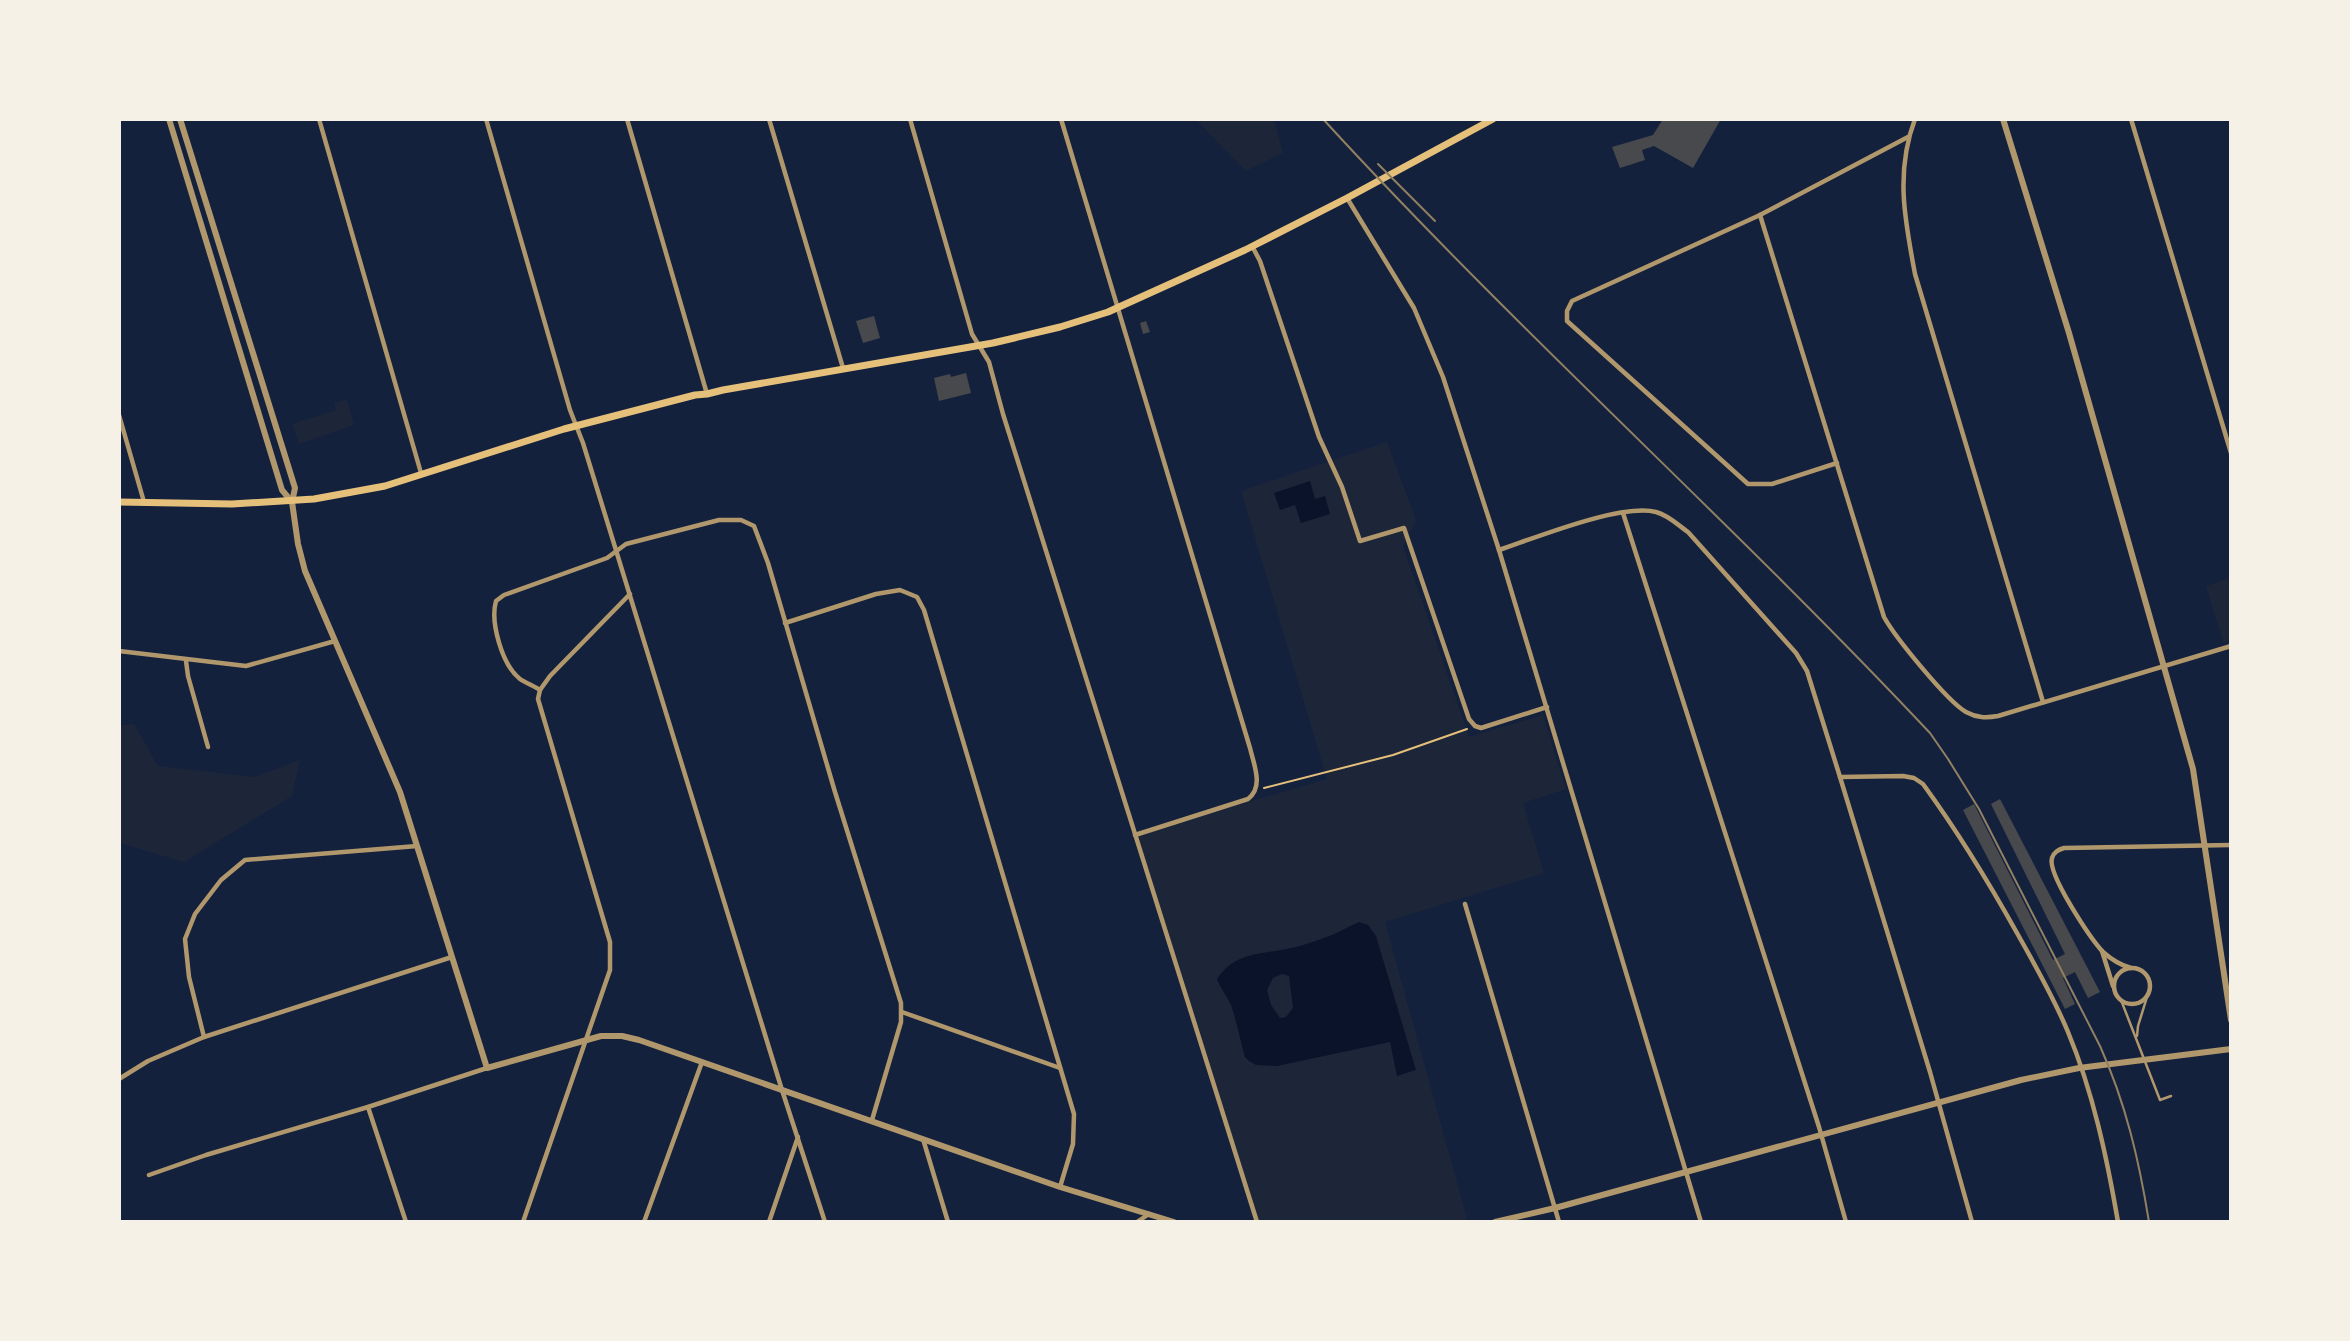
<svg xmlns="http://www.w3.org/2000/svg" width="2350" height="1341" viewBox="0 0 2350 1341" font-family="Lato,sans-serif">
<rect width="100%" height="100%" fill="#14213d"/>
<g fill="#1d2539">
<path d="M 1195,119 L 1274,119 L 1283,153 L 1246,171 Z"/>
<path d="M 347,400 L 354,425 L 299,444 L 292,424 L 336,410 L 334,403 Z"/>
<path d="M 1387,442 L 1416,520 L 1403,546 L 1469,737 L 1543,715 L 1566,789 L 1523,803 L 1544,873 L 1385,922 L 1468,1222 L 1258,1222 L 1135,835 L 1327,779 L 1241,491 Z"/>
<path d="M 2231,578 L 2231,640 L 2223,642 L 2206,586 Z"/>
<path d="M 134,724 L 158,766 L 255,777 L 300,760 L 292,796 L 184,862 L 119,843 L 119,725 Z"/>
</g>
<g fill="#0b132b" fill-rule="evenodd">
<path d="M 1310,481 L 1315,499 L 1325,496 L 1330,514 L 1301,523 L 1295,505 L 1280,510 L 1274,493 Z"/>
<path d="M 1359,922 L 1368,925 L 1376,936 L 1416,1070 L 1397,1076 L 1390,1042 L 1277,1066 L 1256,1065 L 1249,1061 L 1245,1057 C 1240,1040 1237,1022 1231,1005 C 1227,996 1220,988 1217,979 C 1235,952 1259,955 1286,949 C 1299,947 1312,942 1324,938 C 1337,934 1347,927 1359,922 ZM 1282,974 L 1289,976 L 1293,1008 L 1286,1017 L 1280,1018 L 1271,1005 L 1267,990 L 1273,978 Z"/>
</g>
<g fill="#48494c">
<path d="M 1663,119 L 1721,119 L 1693,168 L 1654,146 L 1642,150 L 1645,160 L 1620,168 L 1612,147 L 1653,135 Z"/>
<path d="M 874,316 L 880,338 L 863,343 L 856,321 Z"/>
<path d="M 1146,321 L 1150,332 L 1143,334 L 1140,323 Z"/>
<path d="M 966,373 L 971,393 L 939,401 L 934,378 L 950,374 L 951,377 Z"/>
<path d="M 2000,799 L 2100,992 L 2088,998 L 2075,972 L 2063,978 L 2075,1004 L 2065,1009 L 1963,810 L 1974,804 L 2053,960 L 2065,954 L 1991,804 Z"/>
</g>
<g fill="none" stroke-linecap="round" stroke-linejoin="round">
<path stroke="#e5c07b" stroke-width="2" d="M 1264,788 L 1393,755 L 1467,729"/>
<g stroke="#b1986c" stroke-width="2.5">
<path d="M 2121,1000 L 2160,1100 L 2171,1096"/>
<path d="M 2137,1036 L 2138,1026 L 2147,997"/>
</g>
<g stroke="#b1986c" stroke-width="4.5">
<path d="M 319,119 L 421,473"/>
<path d="M 486,119 L 570,410 L 583,443 L 782,1090 L 825,1222"/>
<path d="M 627,119 L 707,394"/>
<path d="M 769,119 L 843,368"/>
<path d="M 910,119 L 972,334 L 989,362 L 1003,414 L 1257,1222"/>
<path d="M 1061,119 L 1250,748 C 1254,765 1264,787 1248,799 L 1135,835"/>
<path d="M 1915,119 C 1895,172 1905,221 1915,274 L 2043,702"/>
<path d="M 2131,119 L 2231,453"/>
<path d="M 1347,198 L 1414,308 L 1443,377 L 1499,550 L 1701,1222"/>
<path d="M 1760,215 L 1884,617 C 1895,637 1947,701 1966,712 C 1977,718 1986,718 1998,716 L 2231,646"/>
<path d="M 1252,246 L 1260,261 L 1319,437 L 1342,487 L 1360,541 L 1404,528 L 1469,719 L 1475,726 L 1481,728 L 1547,707"/>
<path d="M 119,415 L 144,502"/>
<path d="M 1837,463 L 1772,484 L 1748,484 L 1567,321 L 1567,311 L 1572,301 L 1760,215 L 1908,137"/>
<path d="M 1623,513 L 1819,1127 L 1846,1222"/>
<path d="M 1499,550 C 1535,538 1621,503 1656,512 C 1668,515 1678,525 1688,532 L 1796,653 L 1807,671 L 1840,777 L 1930,1072 L 1972,1222"/>
<path d="M 785,623 L 876,594 L 900,590 L 917,597 L 924,610 L 1074,1114 L 1073,1144 L 1060,1187"/>
<path d="M 119,651 L 246,666 L 335,641"/>
<path d="M 186,661 L 188,676 L 208,747"/>
<path d="M 540,690 C 534,686 526,683 520,679 C 502,665 490,622 496,601 L 504,595 L 607,558 L 626,544 L 719,520 L 741,520 L 754,526 L 768,563 L 835,792 L 901,1003 L 901,1022 L 872,1120"/>
<path d="M 1840,777 L 1903,776 L 1914,778 L 1923,784 C 1958,832 1988,881 2017,933 C 2035,965 2054,998 2068,1032 C 2093,1092 2107,1158 2118,1222"/>
<path d="M 1465,904 L 1559,1222"/>
<path d="M 2102,951 L 2113,986"/>
<circle cx="2132" cy="986" r="18"/>
<path d="M 2131,968 C 2120,965 2112,960 2103,952 C 2091,939 2047,874 2052,858 C 2054,852 2058,850 2064,848 L 2231,845"/>
<path d="M 902,1012 L 1060,1068"/>
<path d="M 204,1037 L 189,977 L 185,939 L 195,914 L 221,880 L 245,860 L 417,846"/>
<path d="M 119,1079 L 148,1061 L 204,1037 L 452,957"/>
<path d="M 368,1107 L 406,1222"/>
<path d="M 923,1139 L 948,1222"/>
<path d="M 149,1175 L 206,1155 L 368,1107 L 487,1068"/>
<path d="M 523,1222 L 610,970 L 610,942 L 538,699 L 540,690 L 550,676 L 630,594"/>
<path d="M 644,1222 L 702,1062"/>
<path d="M 769,1222 L 798,1137"/>
<path d="M 1137,1222 L 1149,1214"/>
</g>
<g stroke="#b1986c" stroke-width="6">
<path d="M 169,119 L 282,490 L 292,502"/>
<path d="M 180,119 L 295,488 L 292,502 L 298,544 L 305,571 L 400,792 L 487,1068 L 601,1036 L 622,1036 L 639,1040 L 1060,1187 L 1174,1222"/>
<path d="M 2003,119 L 2069,333 L 2193,769 L 2231,1020"/>
<path d="M 1495,1222 L 1555,1208 L 2021,1080 L 2079,1068 L 2231,1049"/>
</g>
<path stroke="#e5c07b" stroke-width="7" d="M 119,502 L 232,504 L 314,499 L 385,486 L 564,429 L 695,395 L 707,394 L 723,390 L 993,343 L 1060,327 L 1108,312 L 1245,250 L 1347,198 L 1493,119"/>
<g stroke="#918062" stroke-width="2">
<path d="M 1323,119 C 1517,331 1733,523 1930,733 L 1948,759 L 1979,809 L 2100,1046 C 2126,1104 2139,1160 2149,1222"/>
<path d="M 1378,164 L 1435,221"/>
</g>
</g>
<rect width="2350" height="1341" fill="none" stroke="#f6f1e7" stroke-width="242"/>
</svg>
